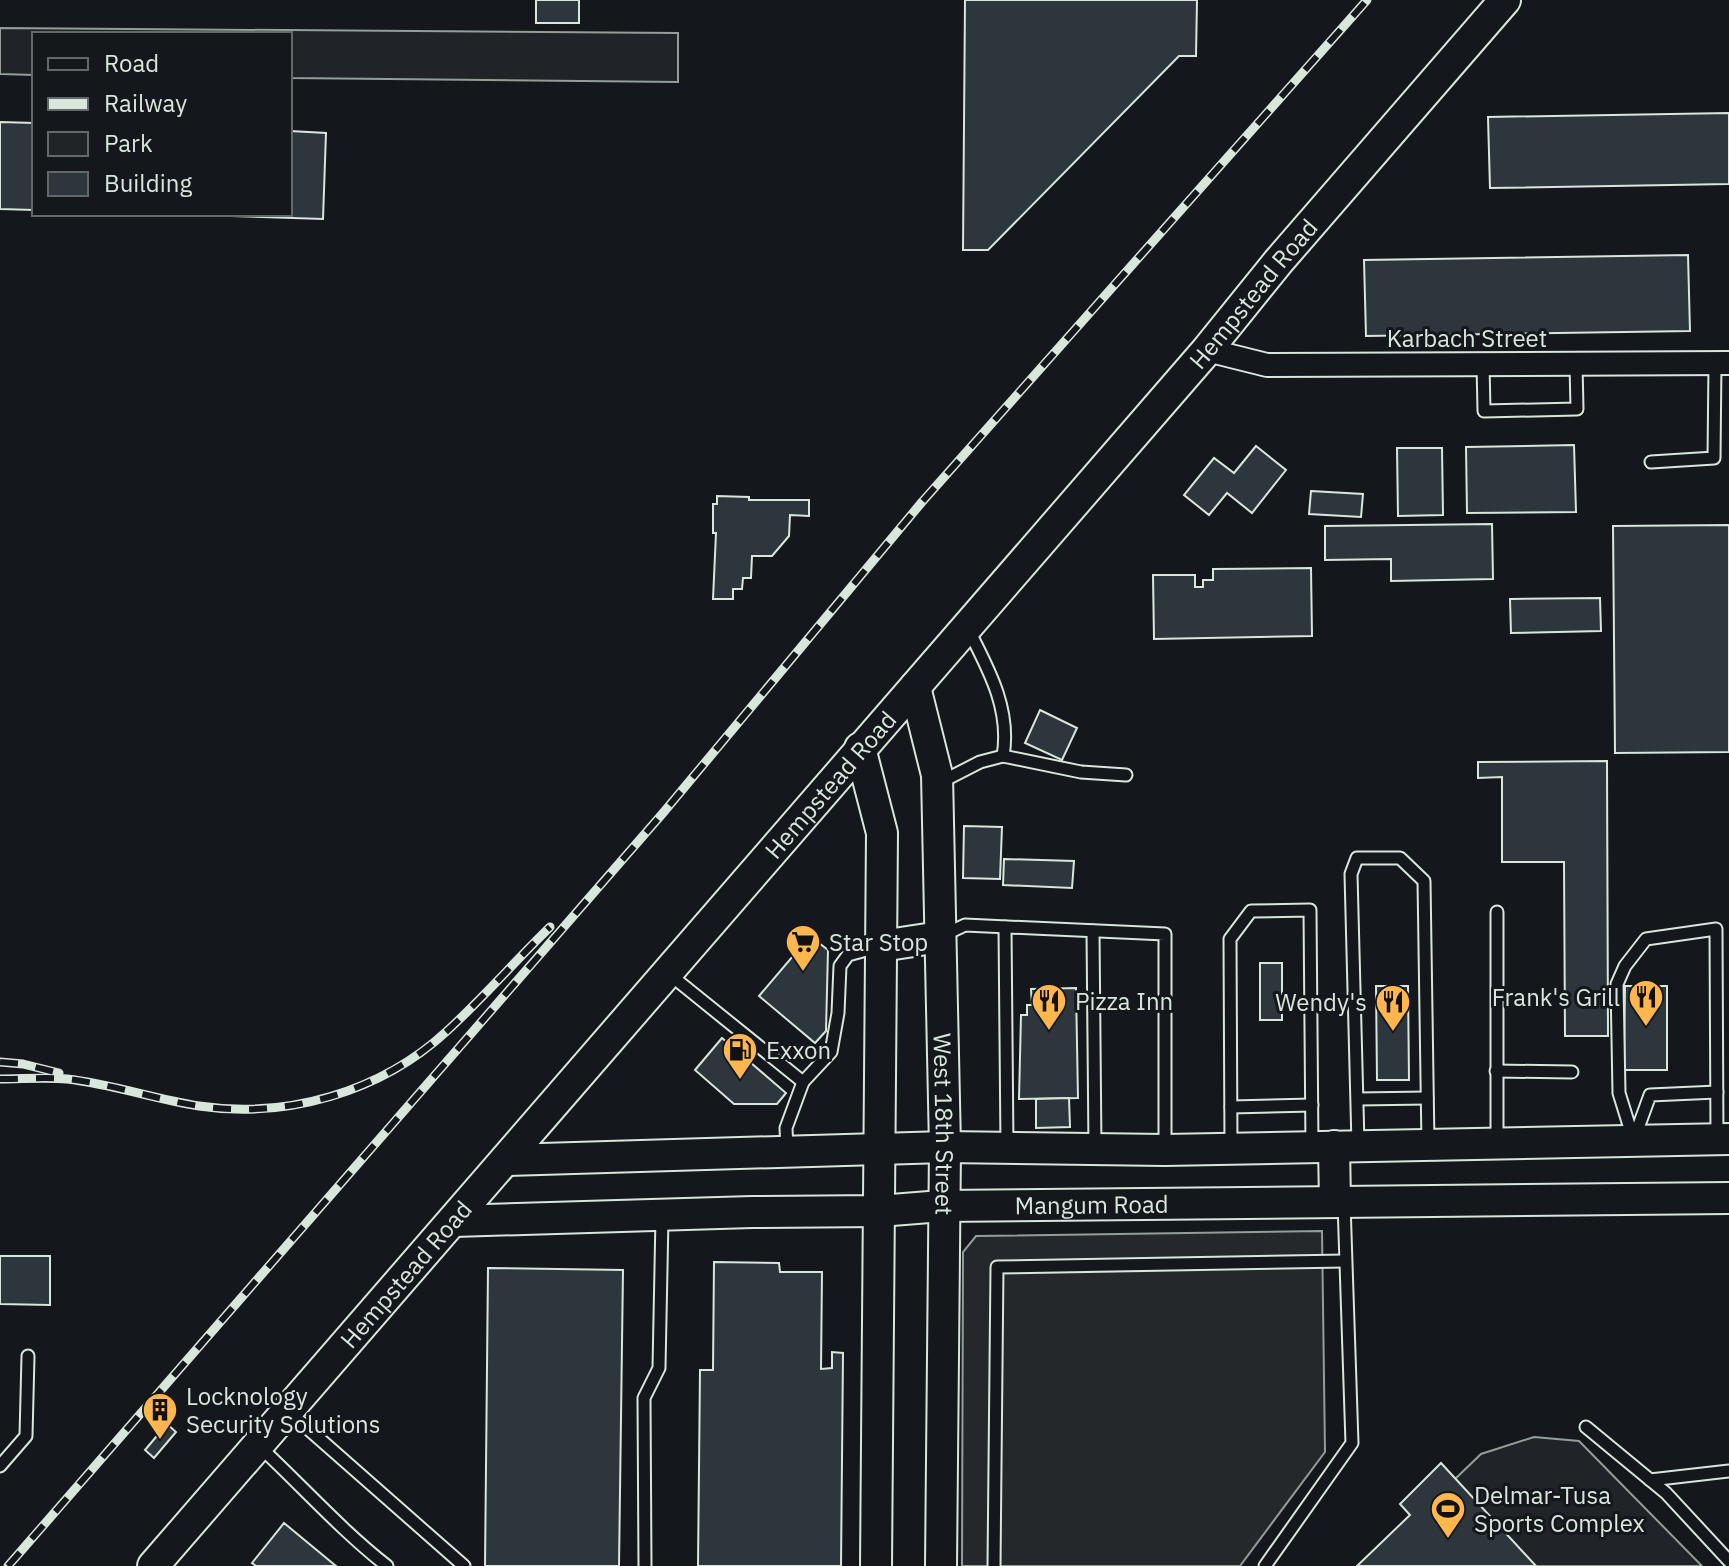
<svg xmlns="http://www.w3.org/2000/svg" width="1729" height="1566" viewBox="0 0 1729 1566" font-family="'IBM Plex Sans',sans-serif">
<rect width="100%" height="100%" fill="#14181c"/>
<g fill="#202428" stroke="#939e99" stroke-width="2">
<path d="M 0,28 L 678,33 L 678,82 L 290,78 L 290,34 L 34,34 L 34,75 L 0,74 Z"/>
<path d="M 1534,1437 L 1579,1441 L 1702,1566 L 1365,1566 L 1481,1454 Z"/>
</g>
<path fill="#24282b" stroke="#939e99" stroke-width="2" d="M 1322,1231 L 1325,1452 L 1240,1566 L 962,1566 L 963,1252 L 976,1236 Z"/>
<g fill="#2c363c" stroke="#d8e6dc" stroke-width="2">
<rect x="536" y="0" width="43" height="23"/>
<path d="M 965,0 L 1197,0 L 1196,56 L 1179,56 L 988,250 L 963,250 Z"/>
<path d="M 1729,113 L 1729,184 L 1490,188 L 1488,117 Z"/>
<path d="M 0,122 L 34,123 L 34,210 L 0,209 Z"/>
<path d="M 290,131 L 326,133 L 323,219 L 168,214 L 290,214 Z"/>
<path d="M 1688,255 L 1690,331 L 1366,336 L 1364,260 Z"/>
<path d="M 1574,445 L 1576,512 L 1467,513 L 1466,447 Z"/>
<path d="M 1256,446 L 1286,470 L 1252,513 L 1227,493 L 1209,515 L 1184,495 L 1214,458 L 1234,473 Z"/>
<path d="M 1397,448 L 1442,448 L 1443,515 L 1398,516 Z"/>
<path d="M 1311,491 L 1363,494 L 1361,517 L 1309,514 Z"/>
<path d="M 717,496 L 749,497 L 749,500 L 809,500 L 809,516 L 790,515 L 789,536 L 772,556 L 752,556 L 751,578 L 743,578 L 742,589 L 733,589 L 733,599 L 713,599 L 716,533 L 713,533 L 713,504 L 717,504 Z"/>
<path d="M 1492,524 L 1493,579 L 1391,581 L 1391,559 L 1325,560 L 1325,526 Z"/>
<path d="M 1729,525 L 1729,752 L 1615,753 L 1613,526 Z"/>
<path d="M 1311,568 L 1312,636 L 1154,639 L 1153,575 L 1195,575 L 1195,587 L 1203,587 L 1203,580 L 1213,580 L 1213,569 Z"/>
<path d="M 1600,598 L 1601,631 L 1511,633 L 1510,599 Z"/>
<path d="M 1040,710 L 1077,728 L 1062,760 L 1025,743 Z"/>
<path d="M 1607,761 L 1608,1036 L 1565,1036 L 1564,862 L 1502,862 L 1502,777 L 1478,778 L 1478,762 Z"/>
<path d="M 964,826 L 1002,827 L 1000,879 L 963,878 Z"/>
<path d="M 1004,859 L 1074,861 L 1072,888 L 1003,885 Z"/>
<path d="M 810,936 L 828,950 L 826,1031 L 815,1043 L 759,996 Z"/>
<rect x="1260" y="963" width="22" height="57"/>
<path d="M 1376,986 L 1408,986 L 1409,1080 L 1377,1080 Z"/>
<path d="M 1625,986 L 1667,986 L 1667,1070 L 1624,1070 Z"/>
<path d="M 1076,988 L 1078,1098 L 1019,1099 L 1021,1015 L 1027,1015 L 1027,1005 L 1032,1005 L 1031,989 Z"/>
<path d="M 722,1038 L 786,1093 L 777,1104 L 734,1104 L 695,1070 Z"/>
<path d="M 1069,1098 L 1070,1127 L 1036,1128 L 1036,1099 Z"/>
<path d="M 0,1256 L 50,1256 L 50,1305 L 0,1304 Z"/>
<path d="M 714,1262 L 779,1263 L 780,1272 L 822,1272 L 821,1369 L 832,1368 L 832,1352 L 843,1353 L 841,1566 L 698,1566 L 700,1370 L 713,1370 Z"/>
<path d="M 488,1268 L 623,1270 L 619,1566 L 485,1566 Z"/>
<path d="M 167,1424 L 176,1432 L 154,1458 L 145,1450 Z"/>
<path d="M 1441,1463 L 1536,1566 L 1357,1566 L 1410,1515 L 1400,1504 Z"/>
<path d="M 284,1523 L 336,1566 L 256,1566 L 252,1563 Z"/>
</g>
<g fill="none" stroke-linecap="round" stroke-linejoin="round">
<defs>
<g id="service">
<path d="M 1483,364 L 1484,411 L 1577,409 L 1576,364"/>
<path d="M 1651,462 L 1714,458 L 1715,363"/>
<path d="M 1003,756 L 1081,772 L 1126,775"/>
<path d="M 939,783 L 980,762 L 1003,756 C 1011,710 989,670 969,631"/>
<path d="M 1005,927 L 1007,1147"/>
<path d="M 1093,931 L 1095,1149"/>
<path d="M 944,935 L 965,925 L 1165,934 L 1165,1149"/>
<path d="M 668,973 L 803,1082 L 786,1128 L 787,1149"/>
<path d="M 1496,1071 L 1572,1072"/>
<path d="M 803,1082 L 831,1052 L 838,1013 L 840,966 L 848,955 L 881,946"/>
<path d="M 1358,1099 L 1427,1098"/>
<path d="M 1231,1107 L 1312,1105"/>
<path d="M 1633,1138 L 1619,1093 L 1617,984 L 1625,966 L 1646,939 L 1716,929 L 1717,1138"/>
<path d="M 1634,1139 L 1650,1095 L 1717,1092"/>
<path d="M 1497,1143 L 1497,912"/>
<path d="M 1358,1144 L 1351,874 L 1357,858 L 1400,858 L 1424,881 L 1428,1144"/>
<path d="M 1231,1147 L 1230,939 L 1251,911 L 1310,910 L 1312,1146"/>
<path d="M 289,1412 L 464,1566"/>
<path d="M 1586,1427 L 1666,1493 L 1729,1561"/>
<path d="M 259,1446 C 302,1486 341,1530 387,1566"/>
<path d="M 0,1466 L 26,1436 L 28,1356"/>
<path d="M 1650,1480 L 1729,1471"/>
<path d="M 645,1566 L 644,1398 L 659,1368 L 662,1218"/>
<path d="M 994,1566 L 997,1267 L 1345,1261"/>
<path d="M 1265,1566 L 1352,1443 L 1344,1203"/>
</g>
<path id="minor" d="M 1207,350 L 1267,365 L 1729,363"/>
<g id="secondary">
<path id="s1" d="M 915,687 L 937,775 L 945,1147 L 941,1566"/>
<path d="M 860,748 L 882,833 L 876,1566"/>
<path d="M 881,946 L 940,937"/>
<path d="M 1334,1146 L 1335,1202"/>
<path d="M 506,1160 L 945,1147 L 1165,1150 L 1729,1139"/>
<path id="s2" d="M 454,1221 L 752,1212 L 879,1211 L 942,1206 L 1729,1198"/>
<path id="s3" d="M 153,1566 L 1207,350 L 1278,262 L 1505,0"/>
</g>
</defs>
<use href="#service" stroke="#d8e6dc" stroke-width="15"/>
<use href="#minor" stroke="#d8e6dc" stroke-width="26"/>
<use href="#secondary" stroke="#d8e6dc" stroke-width="34"/>
<use href="#service" stroke="#14181c" stroke-width="11"/>
<use href="#minor" stroke="#14181c" stroke-width="22"/>
<use href="#secondary" stroke="#14181c" stroke-width="30"/>
<defs>
<g id="rail">
<path d="M 0,1062 L 23,1064 L 59,1073"/>
<path d="M 0,1079 C 22,1079 45,1077 67,1079 C 112,1084 154,1099 199,1106 C 287,1119 381,1092 447,1031 C 483,998 515,961 550,927"/>
<path d="M 8,1566 L 663,813 L 922,502 L 1367,0"/>
</g>
</defs>
<use href="#rail" stroke="#d8e6dc" stroke-width="9"/>
<use href="#rail" stroke="#14181c" stroke-width="6" stroke-dasharray="18" stroke-linecap="butt"/>
</g>
<defs>
<symbol id="supermarket-pin" viewBox="-11 -11 22 30"><path d="M0 17L-7.5 6A9.5 9.5 0 1 1 7.5 6Z" fill="#ffb74d" stroke="#14181c"/><path d="M-6-5.5h2.5l.6 2H6L4.5 2H-2.5L-4.4-4H-6ZM-1.5 3.2a1.3 1.3 0 1 0 .1 0ZM3 3.2a1.3 1.3 0 1 0 .1 0Z" fill="#111"/></symbol>
<symbol id="restaurant-pin" viewBox="-11 -11 22 30"><path d="M0 17L-7.5 6A9.5 9.5 0 1 1 7.5 6Z" fill="#ffb74d" stroke="#14181c"/><path d="M-5-6h1v4h1v-4h1v4h1v-4h1v5L-1.5 .5V6h-2V.5L-5-1ZM5-6V6H3V1.5H1.5Q1.5-4 5-6Z" fill="#111"/></symbol>
<symbol id="fuel-pin" viewBox="-11 -11 22 30"><path d="M0 17L-7.5 6A9.5 9.5 0 1 1 7.5 6Z" fill="#ffb74d" stroke="#14181c"/><path d="M-5.5-6h7V0h2V4h1.3V-2.5L3-4.5l.8-.8L6-3V5H2.5V1h-1V6h-7ZM-4.2-4.7v3.2H.2V-4.7Z" fill="#111"/></symbol>
<symbol id="building-pin" viewBox="-11 -11 22 30"><path d="M0 17L-7.5 6A9.5 9.5 0 1 1 7.5 6Z" fill="#ffb74d" stroke="#14181c"/><path d="M-4-6H4V6H1V3H-1V6H-4ZM-2.5-4.3h1.7v1.8h-1.7ZM.8-4.3h1.7v1.8H.8ZM-2.5-1h1.7V.8h-1.7ZM.8-1h1.7V.8H.8Z" fill="#111"/></symbol>
<symbol id="stadium-pin" viewBox="-11 -11 22 30"><path d="M0 17L-7.5 6A9.5 9.5 0 1 1 7.5 6Z" fill="#ffb74d" stroke="#14181c"/><path d="M0-5a6.5 5 0 1 0 0 10a6.5 5 0 1 0 0-10ZM-3.5-1.8h7v3.6h-7Z" fill="#111"/></symbol>
</defs>
<g fill-rule="evenodd">
<use href="#supermarket-pin" x="783" y="922" width="40" height="54"/>
<use href="#restaurant-pin" x="1626" y="977" width="40" height="54"/>
<use href="#restaurant-pin" x="1029" y="981" width="40" height="54"/>
<use href="#restaurant-pin" x="1373" y="982" width="40" height="54"/>
<use href="#fuel-pin" x="720" y="1030" width="40" height="54"/>
<use href="#building-pin" x="140" y="1390" width="40" height="54"/>
<use href="#stadium-pin" x="1428" y="1489" width="40" height="54"/>
</g>
<g text-anchor="middle" dominant-baseline="central" stroke-width="6" stroke-linejoin="round" paint-order="stroke">
<g font-size="24" fill="#d8e6dc" stroke="#14181c">
<text stroke="none"><textPath href="#s3" startOffset="1682">Hempstead Road</textPath></text>
<text x="1467" y="338">Karbach Street</text>
<text stroke="none"><textPath href="#s3" startOffset="1034">Hempstead Road</textPath></text>
<text stroke="none"><textPath href="#s1" startOffset="440">West 18th Street</textPath></text>
<text stroke="none"><textPath href="#s2" startOffset="638">Mangum Road</textPath></text>
<text stroke="none"><textPath href="#s3" startOffset="386">Hempstead Road</textPath></text>
</g>
<g font-size="24" fill="#d8e6dc" stroke="#14181c" text-anchor="start">
<text x="829" y="942">Star Stop</text>
<text x="1620" y="997" text-anchor="end">Frank's Grill</text>
<text x="1075" y="1001">Pizza Inn</text>
<text x="1367" y="1002" text-anchor="end">Wendy's</text>
<text x="766" y="1050">Exxon</text>
<text x="186" y="1396">Locknology<tspan x="186" dy="28">Security Solutions</tspan></text>
<text x="1474" y="1495">Delmar-Tusa<tspan x="1474" dy="28">Sports Complex</tspan></text>
</g>
</g>
<rect x="32" y="32" width="260" height="184" fill="#14181c" stroke="#626a69" stroke-width="2"/>
<rect x="48" y="58" width="40" height="12" fill="#14181c" stroke="#626a69" stroke-width="2"/>
<text x="104" y="72" font-size="24" fill="#d8e6dc">Road</text>
<rect x="48" y="98" width="40" height="12" fill="#d8e6dc" stroke="#626a69" stroke-width="2"/>
<text x="104" y="112" font-size="24" fill="#d8e6dc">Railway</text>
<rect x="48" y="132" width="40" height="24" fill="#202428" stroke="#626a69" stroke-width="2"/>
<text x="104" y="152" font-size="24" fill="#d8e6dc">Park</text>
<rect x="48" y="172" width="40" height="24" fill="#2c363c" stroke="#626a69" stroke-width="2"/>
<text x="104" y="192" font-size="24" fill="#d8e6dc">Building</text>
</svg>
